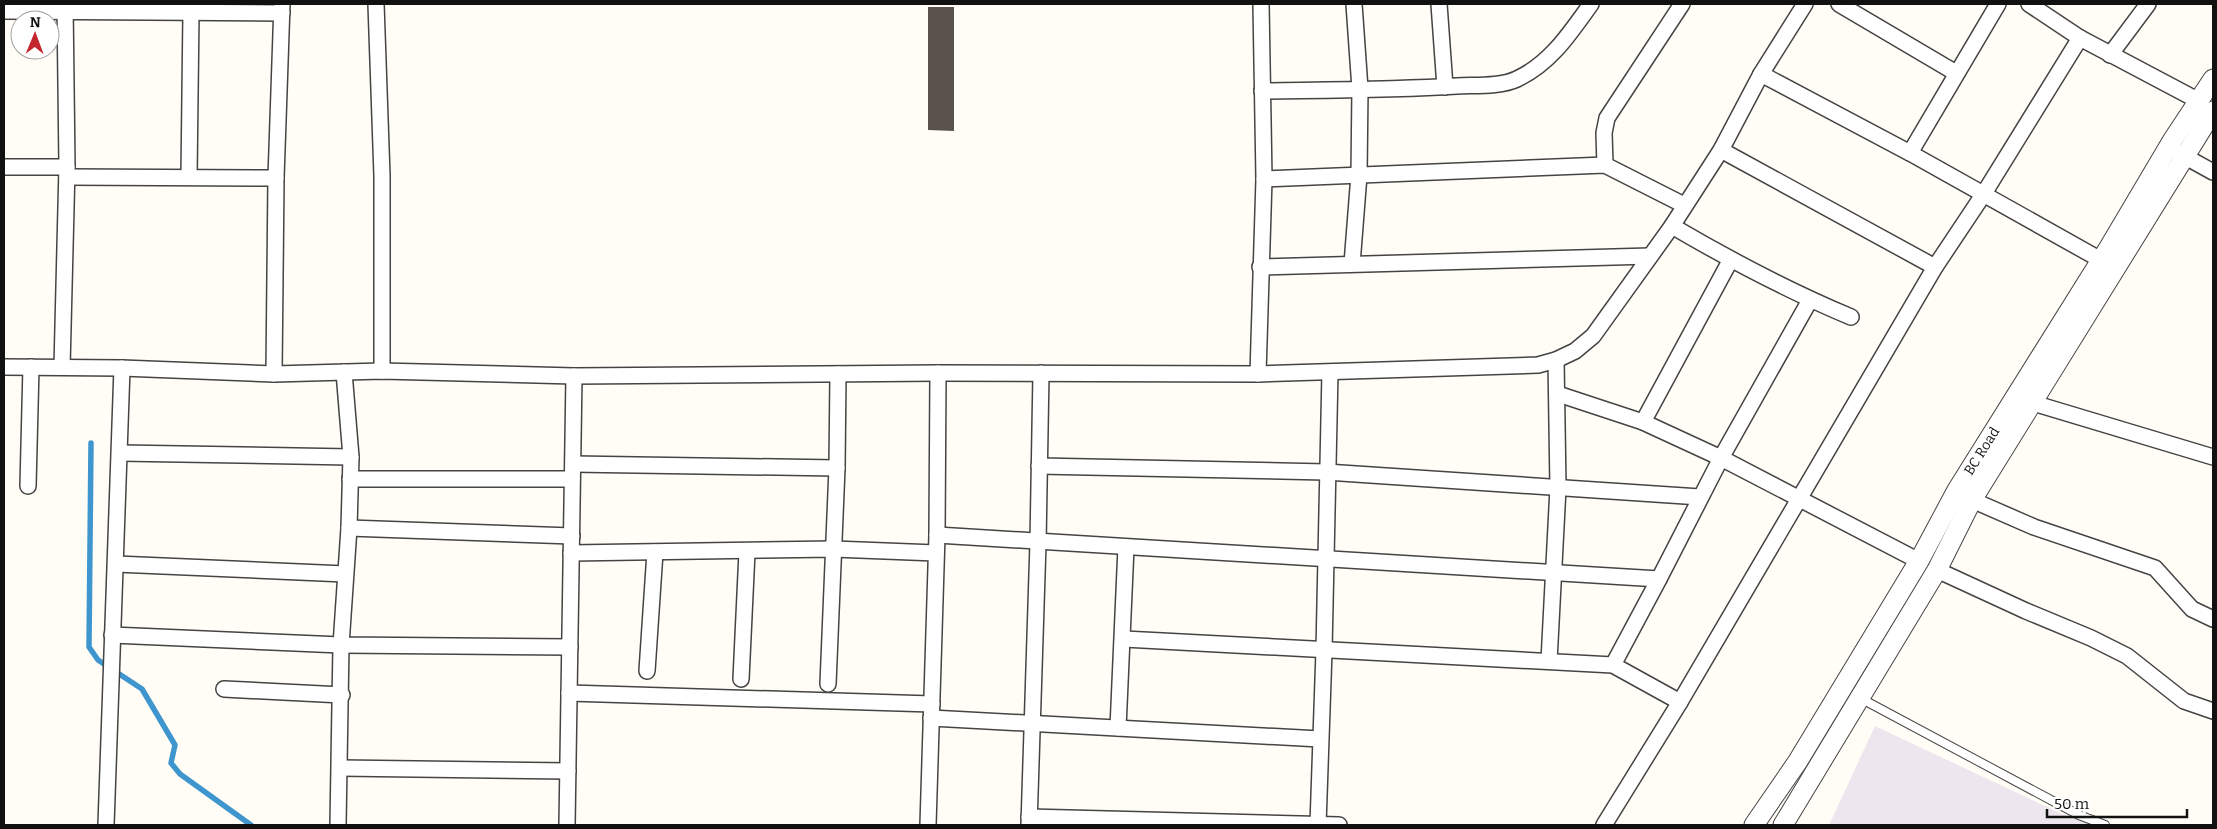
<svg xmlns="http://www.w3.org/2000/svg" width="2217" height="829" viewBox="0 0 2217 829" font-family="Bitter,serif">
<rect width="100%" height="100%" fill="#fffdf5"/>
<path fill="#eee6ef" d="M 1875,726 L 2064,815 L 2101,825 L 1829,825 Z"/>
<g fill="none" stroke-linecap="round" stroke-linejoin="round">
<path stroke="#3f96cf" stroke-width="5.5" d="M 91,443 L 89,647 L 98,660 L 142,689 L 175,745 L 171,763 L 180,774 L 251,825"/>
</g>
<path fill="#5a524d" d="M 928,7 L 954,7 L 954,131 L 928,130 Z"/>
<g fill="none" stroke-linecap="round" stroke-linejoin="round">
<defs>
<path id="service" d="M 1860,698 L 2079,815 L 2105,825"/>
<g id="minor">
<path d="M 376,4 L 382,176 L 382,371"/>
<path d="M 1439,4 L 1445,87"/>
<path d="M 1839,4 L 1956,73"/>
<path d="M 2029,4 L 2080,38 L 2199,101"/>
<path d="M 4,11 L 282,13"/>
<path d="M 2110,55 L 2148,4"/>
<path d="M 1761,74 L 1910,153 L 2101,260"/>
<path d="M 1262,91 C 1327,90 1392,90 1457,86 C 1475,85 1500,87 1517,79 C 1551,63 1570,33 1591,4"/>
<path d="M 1721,150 L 1935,267"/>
<path d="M 2175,151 L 2213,172"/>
<path d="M 1910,153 L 1998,4"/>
<path d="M 1605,165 L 1604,133 L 1607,118 L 1682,4"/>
<path d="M 4,167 L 67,167"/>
<path d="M 67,177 L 276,178"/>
<path d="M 189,177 L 191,12"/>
<path d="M 1264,179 L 1605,165 L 1684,205"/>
<path d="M 1672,226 C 1730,260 1789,291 1851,317"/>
<path d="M 1352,264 L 1359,175 L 1360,89 L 1354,4"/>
<path d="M 1260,267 L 1650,256"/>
<path d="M 4,367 L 122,368 L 274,374 L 382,371 L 574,376 L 938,373 L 1258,374 L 1538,365 L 1556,360 L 1575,351 L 1593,336 L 1672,226 L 1721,150 L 1761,74 L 1805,4"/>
<path d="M 62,367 L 67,167 L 65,4"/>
<path d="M 274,374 L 276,178 L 282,4"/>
<path d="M 1258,374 L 1264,179 L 1261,4"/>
<path d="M 1558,394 L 1643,422 L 1721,458 L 1919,561"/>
<path d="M 2033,403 L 2213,457"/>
<path d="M 1643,422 L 1730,261"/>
<path d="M 120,453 L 351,457"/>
<path d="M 573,464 L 837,468"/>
<path d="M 1039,466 L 1326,472 L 1700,497"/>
<path d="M 350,479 L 572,479"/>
<path d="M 28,486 L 31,367"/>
<path d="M 1972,500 L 2034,527 L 2155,568 L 2192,609 L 2213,619"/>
<path d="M 349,528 L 572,536"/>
<path d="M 937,535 L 1659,579"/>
<path d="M 571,553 L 834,549 L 936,553"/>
<path d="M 116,564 L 345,574"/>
<path d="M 1937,570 L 2026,611 L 2091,638 L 2127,656 L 2184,701 L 2213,711"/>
<path d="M 112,635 L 341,645 L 570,647"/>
<path d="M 1124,639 L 1613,665 L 1680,702"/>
<path d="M 1549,661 L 1558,488 L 1556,360"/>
<path d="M 1613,665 L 1659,579 L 1721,458 L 1810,300"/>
<path d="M 647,671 L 655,552"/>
<path d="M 741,679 L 747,552"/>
<path d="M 828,684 L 837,468 L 838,374"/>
<path d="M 224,689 L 342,695"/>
<path d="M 569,693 L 932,704"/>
<path d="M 931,718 L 1320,739"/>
<path d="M 1118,728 L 1126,547"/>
<path d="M 340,768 L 568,771"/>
<path d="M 1029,817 L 1339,825"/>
<path d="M 106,825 L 122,368"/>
<path d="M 338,825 L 341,645 L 349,528 L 351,457 L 344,372"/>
<path d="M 567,825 L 574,376"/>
<path d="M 928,825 L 937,535 L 938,373"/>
<path d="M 1029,825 L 1038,543 L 1041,373"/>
<path d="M 1318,825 L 1324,651 L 1330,372"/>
<path d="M 1604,825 L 1680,702 L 1935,267 L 1983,195 L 2080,38"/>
</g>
<g id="tertiary">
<path id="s1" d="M 1754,825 L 1798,761 L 1919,561 L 1957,490 L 2108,249 L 2172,141 L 2213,79"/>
<path d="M 1783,825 L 1937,570 L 1972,500 L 2213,111"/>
</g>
</defs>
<use href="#service" stroke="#444" stroke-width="10"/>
<use href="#minor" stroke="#444" stroke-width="18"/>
<use href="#tertiary" stroke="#444" stroke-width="21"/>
<use href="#service" stroke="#fff" stroke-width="8"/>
<use href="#minor" stroke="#fff" stroke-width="15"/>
<use href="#tertiary" stroke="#fff" stroke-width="19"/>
</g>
<g text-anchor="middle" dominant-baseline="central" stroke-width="5" stroke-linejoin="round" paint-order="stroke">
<g font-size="14" fill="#111" stroke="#fff">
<text stroke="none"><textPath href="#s1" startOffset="438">BC Road</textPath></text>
</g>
</g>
<rect width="2217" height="829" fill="none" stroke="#111111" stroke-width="10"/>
<g transform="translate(35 35) rotate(1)"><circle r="24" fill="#ffffff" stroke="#a0a0a0"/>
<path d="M0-4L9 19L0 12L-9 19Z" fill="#c4262e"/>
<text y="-8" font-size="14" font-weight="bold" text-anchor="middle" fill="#111111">N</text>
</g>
<path d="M2047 809v8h140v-8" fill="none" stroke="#111111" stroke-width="2.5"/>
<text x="2054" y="809" font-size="15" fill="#111111" stroke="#ffffff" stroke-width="4" paint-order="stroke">50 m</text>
</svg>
